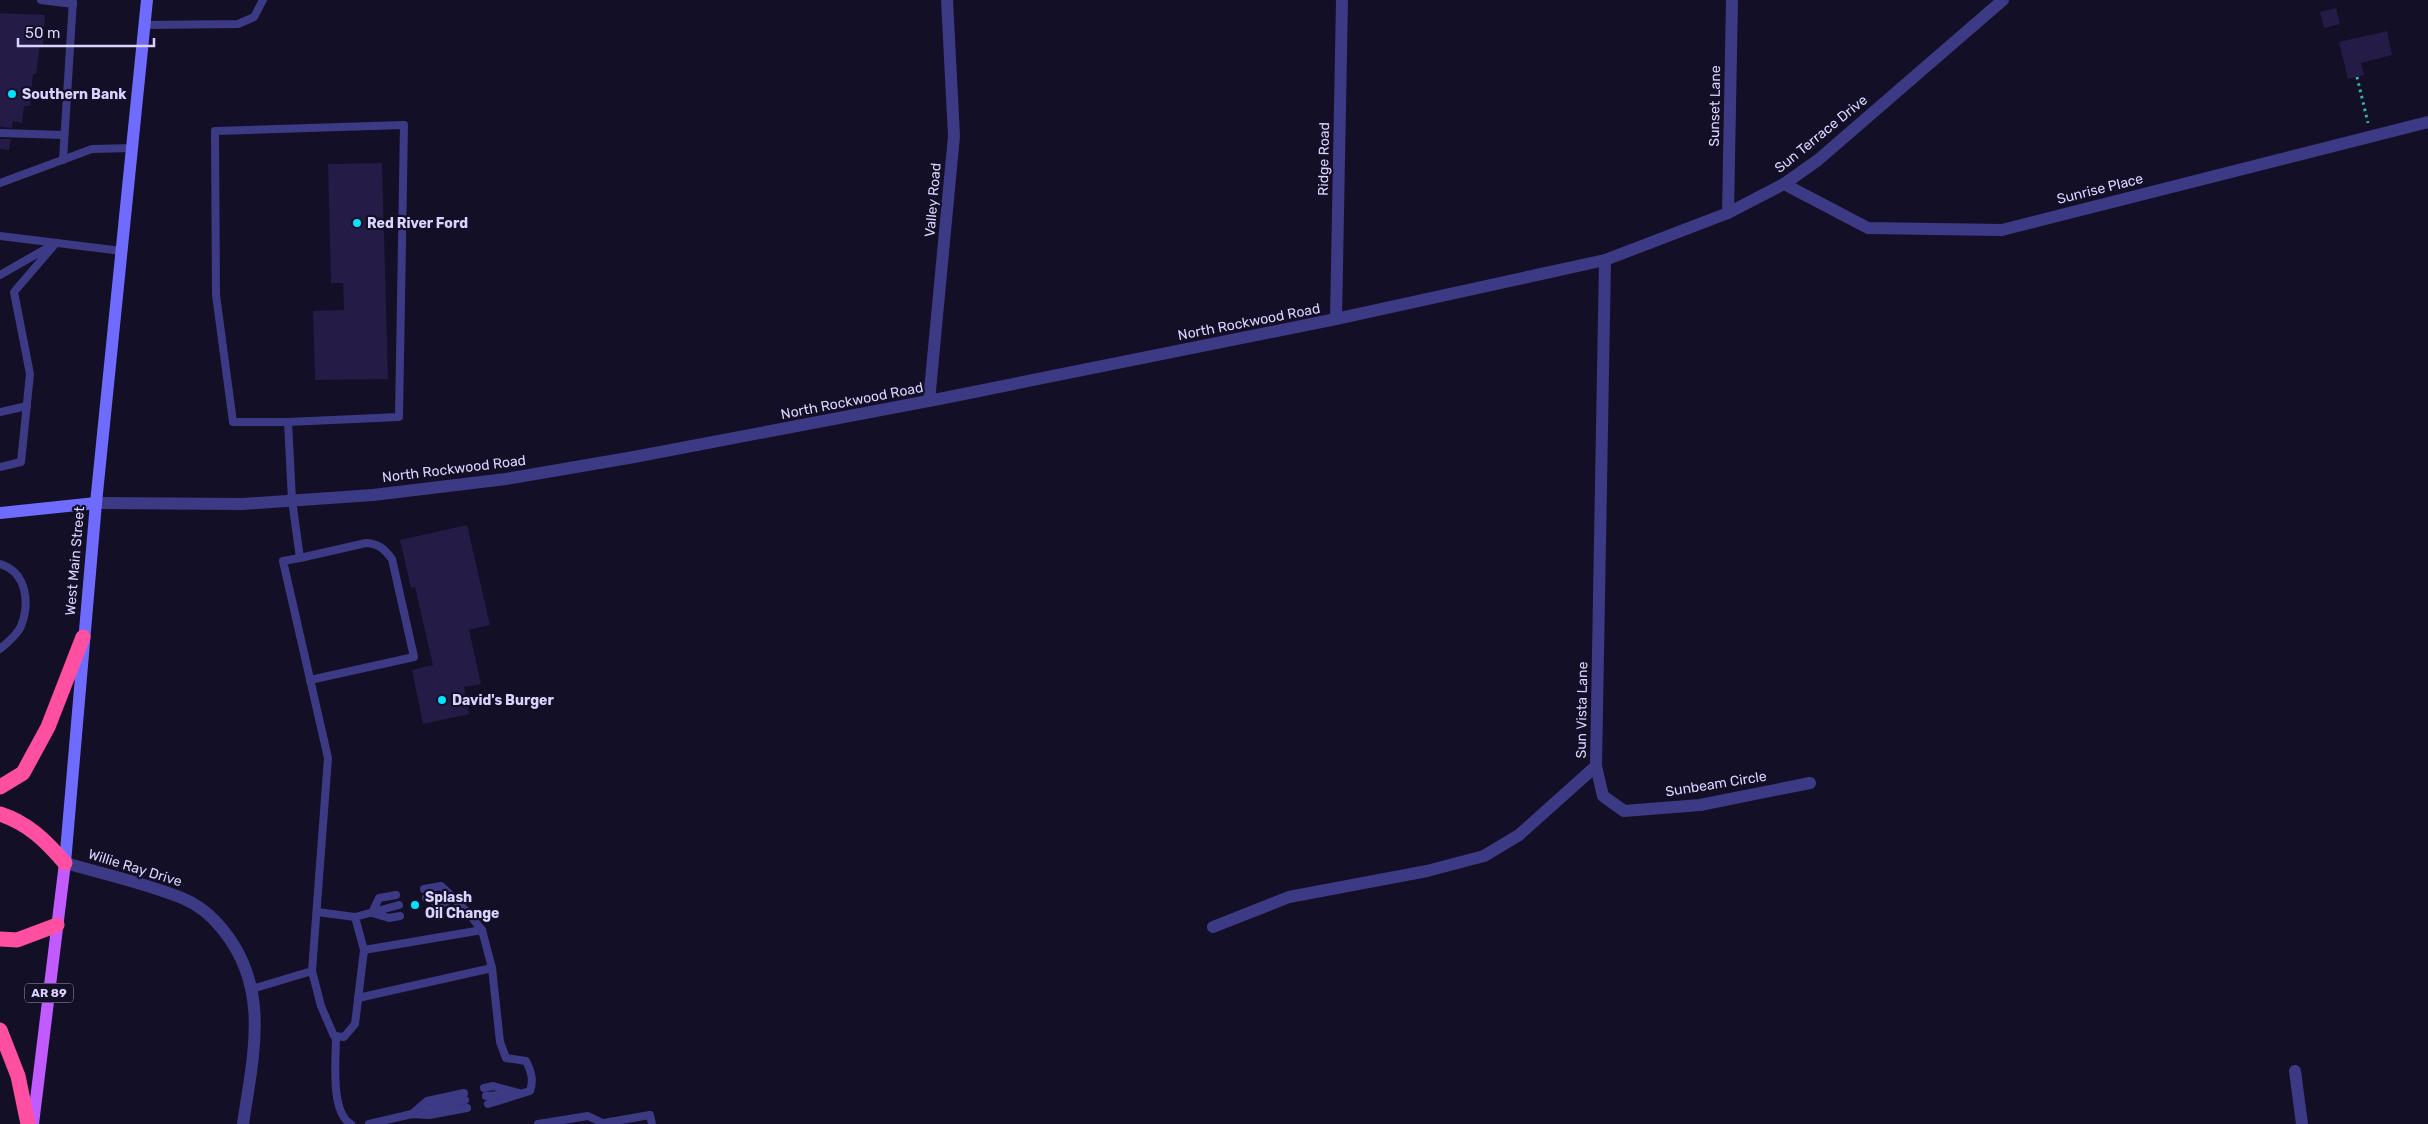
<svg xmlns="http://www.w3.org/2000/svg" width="2428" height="1124" viewBox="0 0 2428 1124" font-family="Rubik,sans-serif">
<rect width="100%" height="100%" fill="#130f26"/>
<g fill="#241b47">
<path d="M 2336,8 L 2340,24 L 2324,28 L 2320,12 Z"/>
<path d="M 0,13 L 45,15 L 43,45 L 40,45 L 36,74 L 33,74 L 30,106 L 24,106 L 22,123 L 13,121 L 12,128 L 0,127 Z"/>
<path d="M 2387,31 L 2392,55 L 2361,63 L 2364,75 L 2348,79 L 2339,42 Z"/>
<path d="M 0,139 L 11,139 L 9,150 L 0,149 Z"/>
<path d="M 382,163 L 388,379 L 315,380 L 313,311 L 344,310 L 343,283 L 331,283 L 328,164 Z"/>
<path d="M 467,525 L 490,625 L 469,630 L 481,684 L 464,687 L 469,714 L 423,724 L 412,670 L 433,665 L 415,587 L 411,588 L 400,540 Z"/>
</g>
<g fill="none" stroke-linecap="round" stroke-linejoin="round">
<path stroke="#2fb8b0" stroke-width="3" stroke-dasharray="2.5 4" stroke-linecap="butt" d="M 2357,77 L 2368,123"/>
<g stroke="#3d3a85" stroke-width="8">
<path d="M 41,0 L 73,4"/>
<path d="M 144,25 L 238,24 L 254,17 L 263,0"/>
<path d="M 0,133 L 64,135"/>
<path d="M 63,160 L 73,0"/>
<path d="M 0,183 L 92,149 L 132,148"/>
<path d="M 0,236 L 122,251"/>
<path d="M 0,275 L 56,243 L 14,292 L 30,374 L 21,462 L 0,467"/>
<path d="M 0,412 L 27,406"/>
<path d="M 300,558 L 366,543 C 380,544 384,549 392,559 L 414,657 L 310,680"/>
<path d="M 0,564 C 27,572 30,603 21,626 C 18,634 6,644 0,649"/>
<path d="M 424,889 L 441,886 L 454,898 L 429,910"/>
<path d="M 396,895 L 379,898 L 372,913 L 389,918 L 400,916"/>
<path d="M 426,898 C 456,890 464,909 482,930"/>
<path d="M 355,917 L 399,905"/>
<path d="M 364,950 L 482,930 L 492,968 L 500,1042 L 506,1058 L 526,1061 C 531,1071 534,1080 530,1091 L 488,1104"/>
<path d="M 312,971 L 321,1006 L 334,1036 L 344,1037 L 355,1024 L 364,950 L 355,917 L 317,912"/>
<path d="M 252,989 L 312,971 L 328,758 L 283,561 L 300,558 L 292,500 L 288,422 L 399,417 L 404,125 L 215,131 L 216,295 L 233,422 L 288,422"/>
<path d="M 358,998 L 492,968"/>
<path d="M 336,1036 C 336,1058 330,1113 351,1124"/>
<path d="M 484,1088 L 493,1086 L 519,1093"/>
<path d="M 486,1096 L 512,1094"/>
<path d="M 416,1112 L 465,1100"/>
<path d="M 412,1114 L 427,1101 L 464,1093"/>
<path d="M 604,1123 L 650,1115 L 652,1124"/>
<path d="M 369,1124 L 412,1114 L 429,1115 L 467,1108"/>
<path d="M 538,1124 L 588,1116 L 605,1124"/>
</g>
<g stroke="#3d3a85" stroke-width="12">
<path d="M 1784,184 L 1868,228 L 2002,230 L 2428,122"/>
<path d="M 1728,213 L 1732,0"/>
<path d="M 1336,319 L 1342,0"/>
<path d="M 929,401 L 954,136 L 947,0"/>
<path d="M 96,503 L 243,504 L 373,495 L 506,479 L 634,457 L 944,398 L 1336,319 L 1605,260 L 1728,213 L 1784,184 L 1818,160 L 2003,0"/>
<path d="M 1596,766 L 1603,796 L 1624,811 L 1700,805 L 1810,783"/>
<path d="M 1213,927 L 1289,897 L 1427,871 L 1484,856 L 1519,835 L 1596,766 L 1605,260"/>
<path d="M 2295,1071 L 2302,1124"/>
</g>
<path stroke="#3d3a85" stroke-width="12" d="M 65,863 C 104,874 145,883 182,898 C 199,905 212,916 223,930 C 271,989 253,1056 243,1124"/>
<g stroke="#6f6bff" stroke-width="12">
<path d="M 0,513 L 96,503"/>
<path d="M 65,863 L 96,503 L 147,0"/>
</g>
<path stroke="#c25bff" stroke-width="12" d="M 33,1124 L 65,863"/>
<g stroke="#ff4fa3" stroke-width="15">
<path d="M 0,787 L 23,773 L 48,727 L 83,637"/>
<path d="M 0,814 C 28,823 46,841 65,863"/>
<path d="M 0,939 L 17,940 L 57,925"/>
<path d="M 0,1030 L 18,1076 L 28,1124"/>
</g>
</g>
<g fill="#00e5ff" stroke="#130f26" stroke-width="2">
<circle cx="12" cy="94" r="5"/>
<circle cx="357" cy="223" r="5"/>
<circle cx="442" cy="700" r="5"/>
<circle cx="415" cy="905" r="5"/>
</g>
<g text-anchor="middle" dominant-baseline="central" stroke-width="4.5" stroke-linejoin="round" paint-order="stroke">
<rect fill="#130f26" stroke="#9e99be" stroke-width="1" x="25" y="983.5" width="48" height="19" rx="4"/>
<g font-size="12" font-weight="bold" fill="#d9d4ff">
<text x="49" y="993">AR 89</text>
</g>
<g font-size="14" font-weight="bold" fill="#d9d4ff" stroke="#130f26" text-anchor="start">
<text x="22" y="94">Southern Bank</text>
<text x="367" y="223">Red River Ford</text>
<text x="452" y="700">David's Burger</text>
<text x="425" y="897">Splash<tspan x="425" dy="16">Oil Change</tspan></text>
</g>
<g font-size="14" fill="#d9d4ff" stroke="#130f26">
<text transform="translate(1715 106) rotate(-89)">Sunset Lane</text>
<text transform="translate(1821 134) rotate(-39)">Sun Terrace Drive</text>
<text transform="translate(1324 159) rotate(-89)">Ridge Road</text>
<text transform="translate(2100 189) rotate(-14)">Sunrise Place</text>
<text transform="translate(933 200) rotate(-85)">Valley Road</text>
<text transform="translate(1249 322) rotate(-11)">North Rockwood Road</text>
<text transform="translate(852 401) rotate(-11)">North Rockwood Road</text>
<text transform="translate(454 469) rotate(-7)">North Rockwood Road</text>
<text transform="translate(75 561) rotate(-85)">West Main Street</text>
<text transform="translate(1582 710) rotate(-89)">Sun Vista Lane</text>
<text transform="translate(1716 784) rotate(-9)">Sunbeam Circle</text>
<text transform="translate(135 868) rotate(17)">Willie Ray Drive</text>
</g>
</g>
<path d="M18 38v8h136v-8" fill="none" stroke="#d9d4ff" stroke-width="2.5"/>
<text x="25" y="38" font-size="15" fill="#d9d4ff" stroke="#130f26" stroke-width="4" paint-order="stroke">50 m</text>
</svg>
